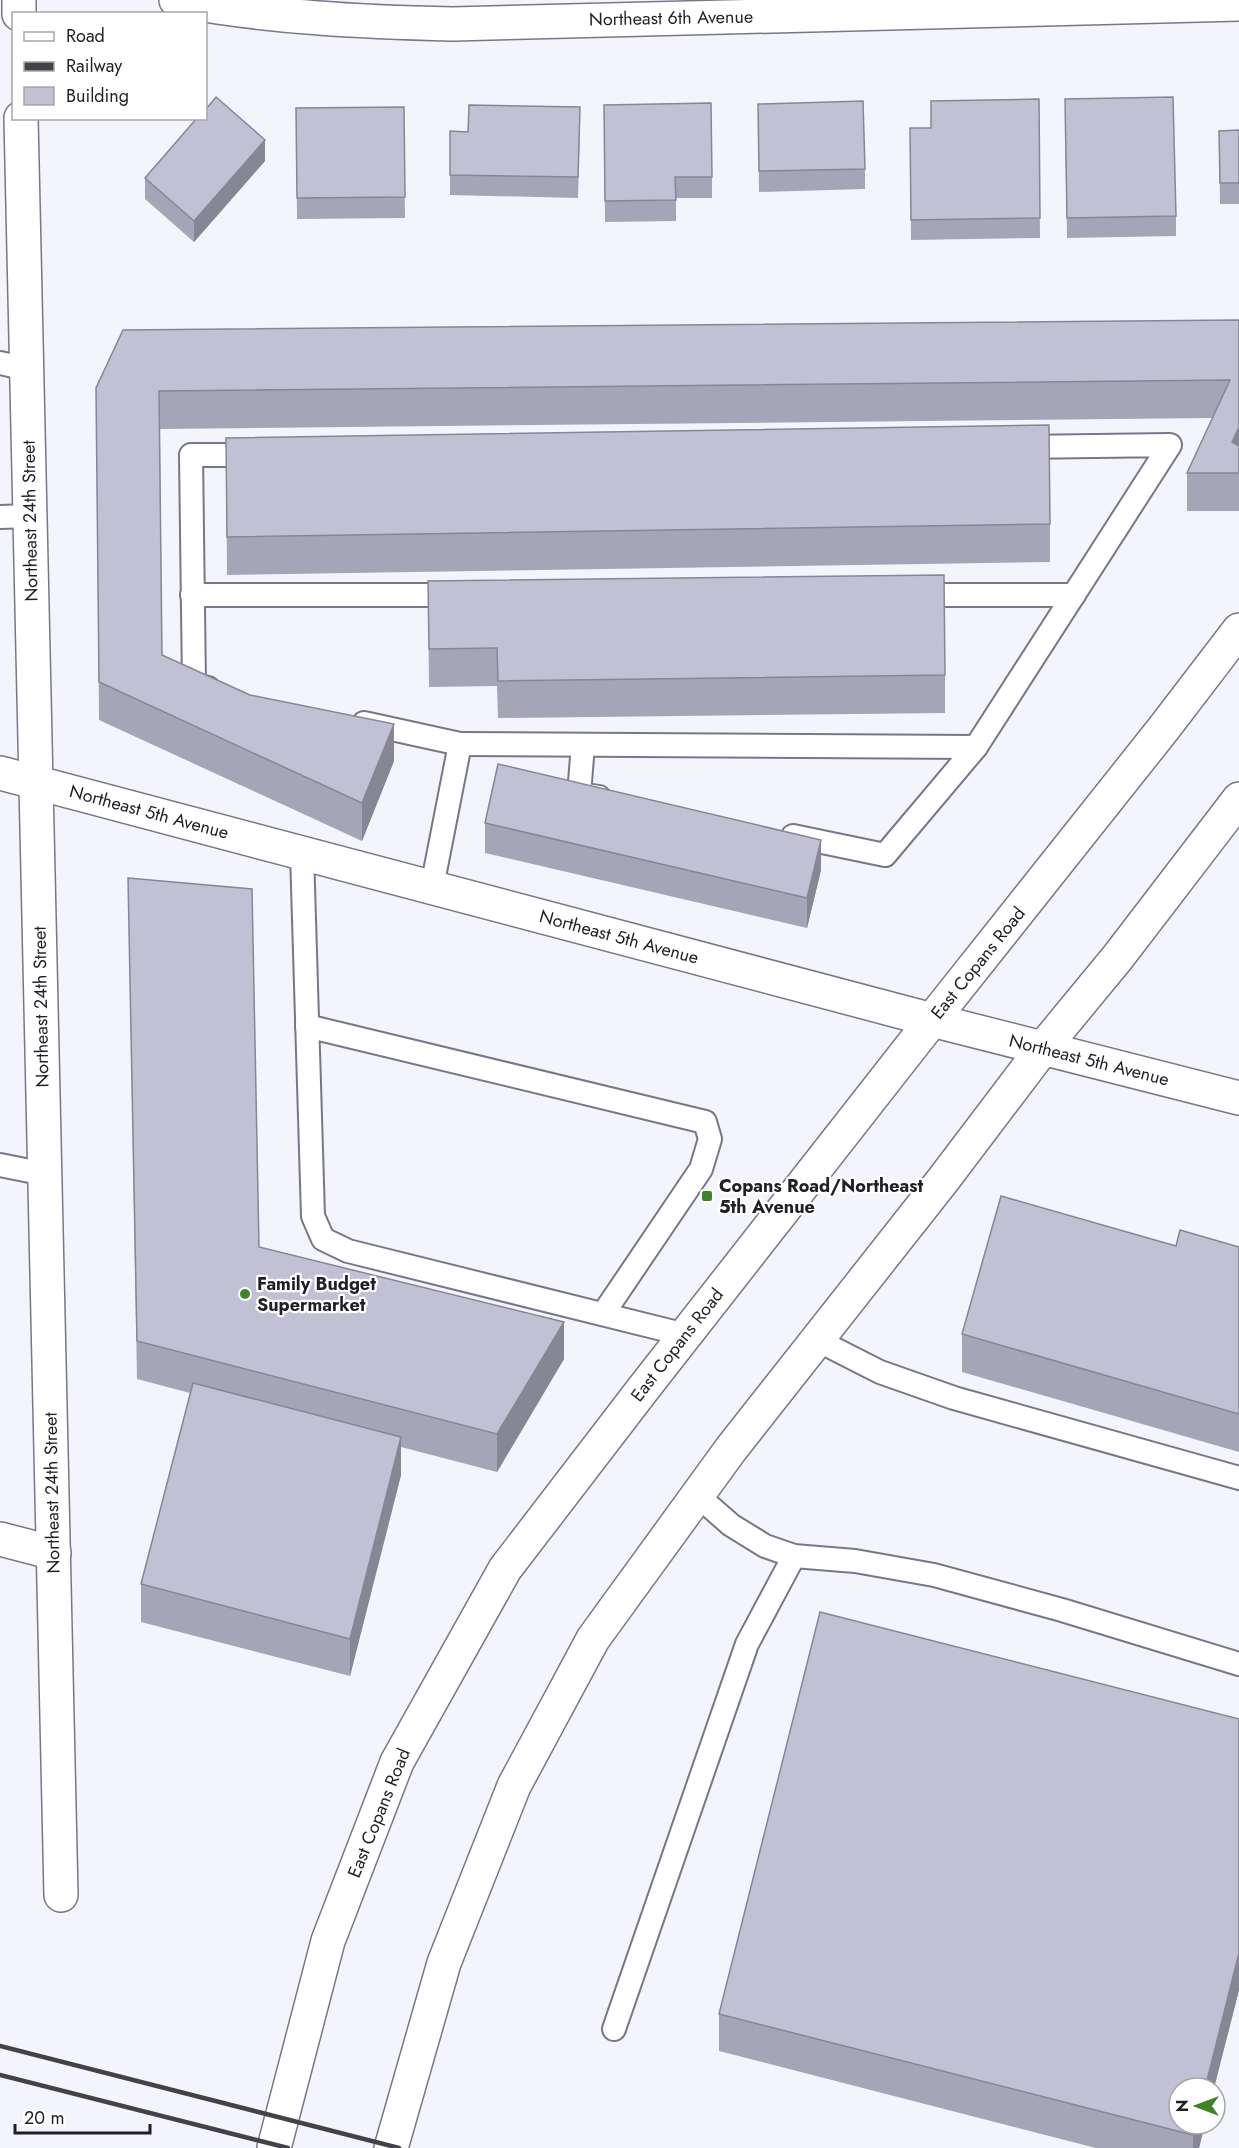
<svg xmlns="http://www.w3.org/2000/svg" width="1239" height="2148" viewBox="0 0 1239 2148" font-family="Jost,sans-serif">
<rect width="100%" height="100%" fill="#f4f4fd"/>
<g fill="none" stroke-linecap="round" stroke-linejoin="round">
<defs>
<g id="lane">
<path d="M 0,363 L 27,369"/>
<path d="M 0,517 L 30,516"/>
<path d="M 192,595 L 458,595"/>
<path d="M 914,595 L 1074,595"/>
<path d="M 208,688 L 194,685 L 191,455 L 255,455"/>
<path d="M 364,723 L 460,744 L 432,887"/>
<path d="M 460,744 L 976,747 L 1170,445 L 1020,447"/>
<path d="M 583,745 L 579,794 L 599,797"/>
<path d="M 793,836 L 885,855 L 976,747"/>
<path d="M 302,853 L 313,1216 L 323,1239 L 348,1251 L 686,1335"/>
<path d="M 307,1026 L 705,1122 L 710,1139 L 701,1169 L 603,1314"/>
<path d="M 0,1165 L 45,1174"/>
<path d="M 817,1340 L 880,1372 L 954,1398 L 1239,1478"/>
<path d="M 698,1496 L 731,1525 L 765,1546 L 794,1556 L 855,1561 L 934,1575 L 1062,1610 L 1239,1664"/>
<path d="M 614,2029 L 747,1644 L 794,1556"/>
</g>
<g id="street">
<path d="M 19,0 L 19,14"/>
<path d="M 176,0 C 267,17 360,22 453,24 L 1239,4"/>
<path d="M 21,118 L 61,1895"/>
<path d="M 0,773 L 932,1020"/>
<path d="M 0,1539 L 54,1553"/>
</g>
<g id="secondary">
<path d="M 932,1020 L 1239,1098"/>
<path d="M 274,2148 L 328,1941 L 397,1762 L 505,1569 L 643,1389 L 932,1020 L 1164,728 L 1239,630"/>
<path d="M 391,2148 L 444,1963 L 514,1786 L 593,1639 L 731,1449 L 943,1180 L 1043,1048 L 1118,957 L 1239,799"/>
</g>
</defs>
<use href="#lane" stroke="#78778a" stroke-width="26"/>
<use href="#street" stroke="#78778a" stroke-width="36"/>
<use href="#secondary" stroke="#78778a" stroke-width="36"/>
<use href="#lane" stroke="#fff" stroke-width="22"/>
<use href="#street" stroke="#fff" stroke-width="33"/>
<use href="#secondary" stroke="#fff" stroke-width="33"/>
<g stroke="#43424a" stroke-width="4.5">
<path d="M 0,2046 L 399,2148"/>
<path d="M 0,2075 L 288,2148"/>
</g>
</g>
<g fill="#a6a5b7">
<path d="M 1039,99 L 1040,238 L 911,240 L 910,128 L 931,128 Z"/>
<path d="M 758,104 L 865,169 L 865,189 L 759,192 Z"/>
<path d="M 604,105 L 712,177 L 712,198 L 676,198 L 676,221 L 605,222 Z"/>
<path d="M 404,107 L 405,218 L 297,219 L 296,108 Z"/>
<path d="M 1065,120 L 1176,216 L 1176,236 L 1067,238 Z"/>
<path d="M 580,128 L 578,198 L 450,195 L 450,131 L 468,132 Z"/>
<path d="M 1239,130 L 1239,204 L 1220,204 L 1219,131 Z"/>
<path d="M 265,161 L 194,242 L 145,199 L 145,178 Z"/>
<path d="M 1239,320 L 1239,511 L 1187,511 L 1187,473 L 1213,418 L 160,429 L 162,655 L 394,761 L 362,841 L 99,720 L 96,388 Z"/>
<path d="M 226,438 L 1050,524 L 1050,562 L 227,575 Z"/>
<path d="M 428,581 L 945,675 L 945,713 L 498,718 L 497,686 L 429,687 Z"/>
<path d="M 485,823 L 821,870 L 807,928 L 485,853 Z"/>
<path d="M 128,878 L 259,1247 L 564,1359 L 497,1472 L 401,1447 L 401,1475 L 350,1676 L 141,1622 L 141,1584 L 190,1393 L 137,1379 Z"/>
<path d="M 1239,1247 L 1239,1452 L 962,1372 L 962,1334 Z"/>
<path d="M 1239,1990 L 1214,2088 L 1179,2088 L 1205,2124 L 1199,2148 L 1096,2148 L 719,2051 L 719,2014 Z"/>
</g>
<g fill="#878695">
<path d="M 265,140 L 265,161 L 194,242 L 194,221 Z"/>
<path d="M 1239,427 L 1239,465 L 1232,442 Z"/>
<path d="M 394,724 L 394,761 L 362,841 L 362,803 Z"/>
<path d="M 821,840 L 821,870 L 807,928 L 807,898 Z"/>
<path d="M 564,1322 L 564,1359 L 497,1472 L 497,1434 Z"/>
<path d="M 401,1437 L 401,1475 L 350,1676 L 350,1639 Z"/>
<path d="M 1239,1953 L 1239,1990 L 1214,2088 L 1205,2088 Z"/>
<path d="M 1196,2124 L 1205,2124 L 1199,2148 L 1193,2148 L 1193,2135 Z"/>
</g>
<g fill="#c1c0d5" stroke="#878695" stroke-width="1.5">
<path d="M 216,97 L 265,140 L 194,221 L 145,178 L 197,118 L 206,118 L 206,109 Z"/>
<path d="M 1173,97 L 1176,216 L 1067,218 L 1065,99 Z"/>
<path d="M 1039,99 L 1040,218 L 911,220 L 910,128 L 931,128 L 931,101 Z"/>
<path d="M 863,101 L 865,169 L 759,171 L 758,104 Z"/>
<path d="M 711,103 L 712,177 L 675,177 L 676,200 L 605,201 L 604,105 Z"/>
<path d="M 469,105 L 580,107 L 578,177 L 450,175 L 450,131 L 468,132 Z"/>
<path d="M 404,107 L 405,197 L 297,198 L 296,108 Z"/>
<path d="M 1239,130 L 1239,183 L 1220,183 L 1219,131 Z"/>
<path d="M 1239,320 L 1239,427 L 1232,442 L 1239,446 L 1239,473 L 1187,473 L 1230,380 L 159,391 L 162,655 L 250,695 L 394,724 L 362,803 L 99,682 L 96,388 L 123,330 Z"/>
<path d="M 1049,425 L 1050,524 L 227,537 L 226,438 Z"/>
<path d="M 944,575 L 945,675 L 498,681 L 497,648 L 429,649 L 428,581 Z"/>
<path d="M 498,764 L 821,840 L 807,898 L 485,823 Z"/>
<path d="M 128,878 L 252,889 L 259,1247 L 564,1322 L 497,1434 L 137,1341 Z"/>
<path d="M 1001,1196 L 1176,1246 L 1180,1230 L 1239,1247 L 1239,1414 L 962,1334 Z"/>
<path d="M 193,1383 L 401,1437 L 350,1639 L 141,1584 Z"/>
<path d="M 820,1612 L 1239,1719 L 1239,1953 L 1205,2088 L 1179,2088 L 1179,2124 L 1196,2124 L 1193,2135 L 719,2014 Z"/>
</g>
<g fill="#3f8429" stroke="#fff" stroke-width="2">
<rect x="701" y="1190" width="12" height="12" rx="3"/>
<circle cx="245" cy="1294" r="6"/>
</g>
<g text-anchor="middle" dominant-baseline="central" stroke-width="4.5" stroke-linejoin="round" paint-order="stroke">
<g font-size="18" fill="#201f27" stroke="#fff">
<text transform="translate(671 18) rotate(-1)">Northeast 6th Avenue</text>
<text transform="translate(30 521) rotate(-91)">Northeast 24th Street</text>
<text transform="translate(149 812) rotate(15)">Northeast 5th Avenue</text>
<text transform="translate(619 937) rotate(15)">Northeast 5th Avenue</text>
<text transform="translate(978 963) rotate(-51)">East Copans Road</text>
<text transform="translate(41 1007) rotate(-91)">Northeast 24th Street</text>
<text transform="translate(1089 1060) rotate(14)">Northeast 5th Avenue</text>
<text transform="translate(677 1345) rotate(-52)">East Copans Road</text>
<text transform="translate(52 1493) rotate(-91)">Northeast 24th Street</text>
<text transform="translate(379 1813) rotate(-68)">East Copans Road</text>
</g>
<g font-size="18" font-weight="bold" fill="#201f27" stroke="#fff" text-anchor="start">
<text x="719" y="1186">Copans Road/Northeast<tspan x="719" dy="21">5th Avenue</tspan></text>
<text x="257" y="1284">Family Budget<tspan x="257" dy="21">Supermarket</tspan></text>
</g>
</g>
<rect x="12" y="12" width="195" height="108" fill="#ffffff" stroke="#a6a5a9" stroke-width="1.5"/>
<rect x="24" y="32" width="30" height="9" fill="#ffffff" stroke="#a6a5a9" stroke-width="1.5"/>
<text x="66" y="42" font-size="18" fill="#201f27">Road</text>
<rect x="24" y="62" width="30" height="9" fill="#43424a" stroke="#a6a5a9" stroke-width="1.5"/>
<text x="66" y="72" font-size="18" fill="#201f27">Railway</text>
<rect x="24" y="87" width="30" height="18" fill="#c1c0d5" stroke="#a6a5a9" stroke-width="1.5"/>
<text x="66" y="102" font-size="18" fill="#201f27">Building</text>
<g transform="translate(1197 2106) rotate(270)"><circle r="28" fill="#ffffff" stroke="#a6a5a9" stroke-width="1.5"/>
<path d="M0-4.5L10 22L0 15L-10 22Z" fill="#3f8429"/>
<text y="-9" font-size="16" font-weight="bold" text-anchor="middle" fill="#201f27">N</text>
</g>
<path d="M15 2124v9h135v-9" fill="none" stroke="#201f27" stroke-width="3"/>
<text x="24" y="2124" font-size="18" fill="#201f27" stroke="#ffffff" stroke-width="4.5" paint-order="stroke">20 m</text>
</svg>
